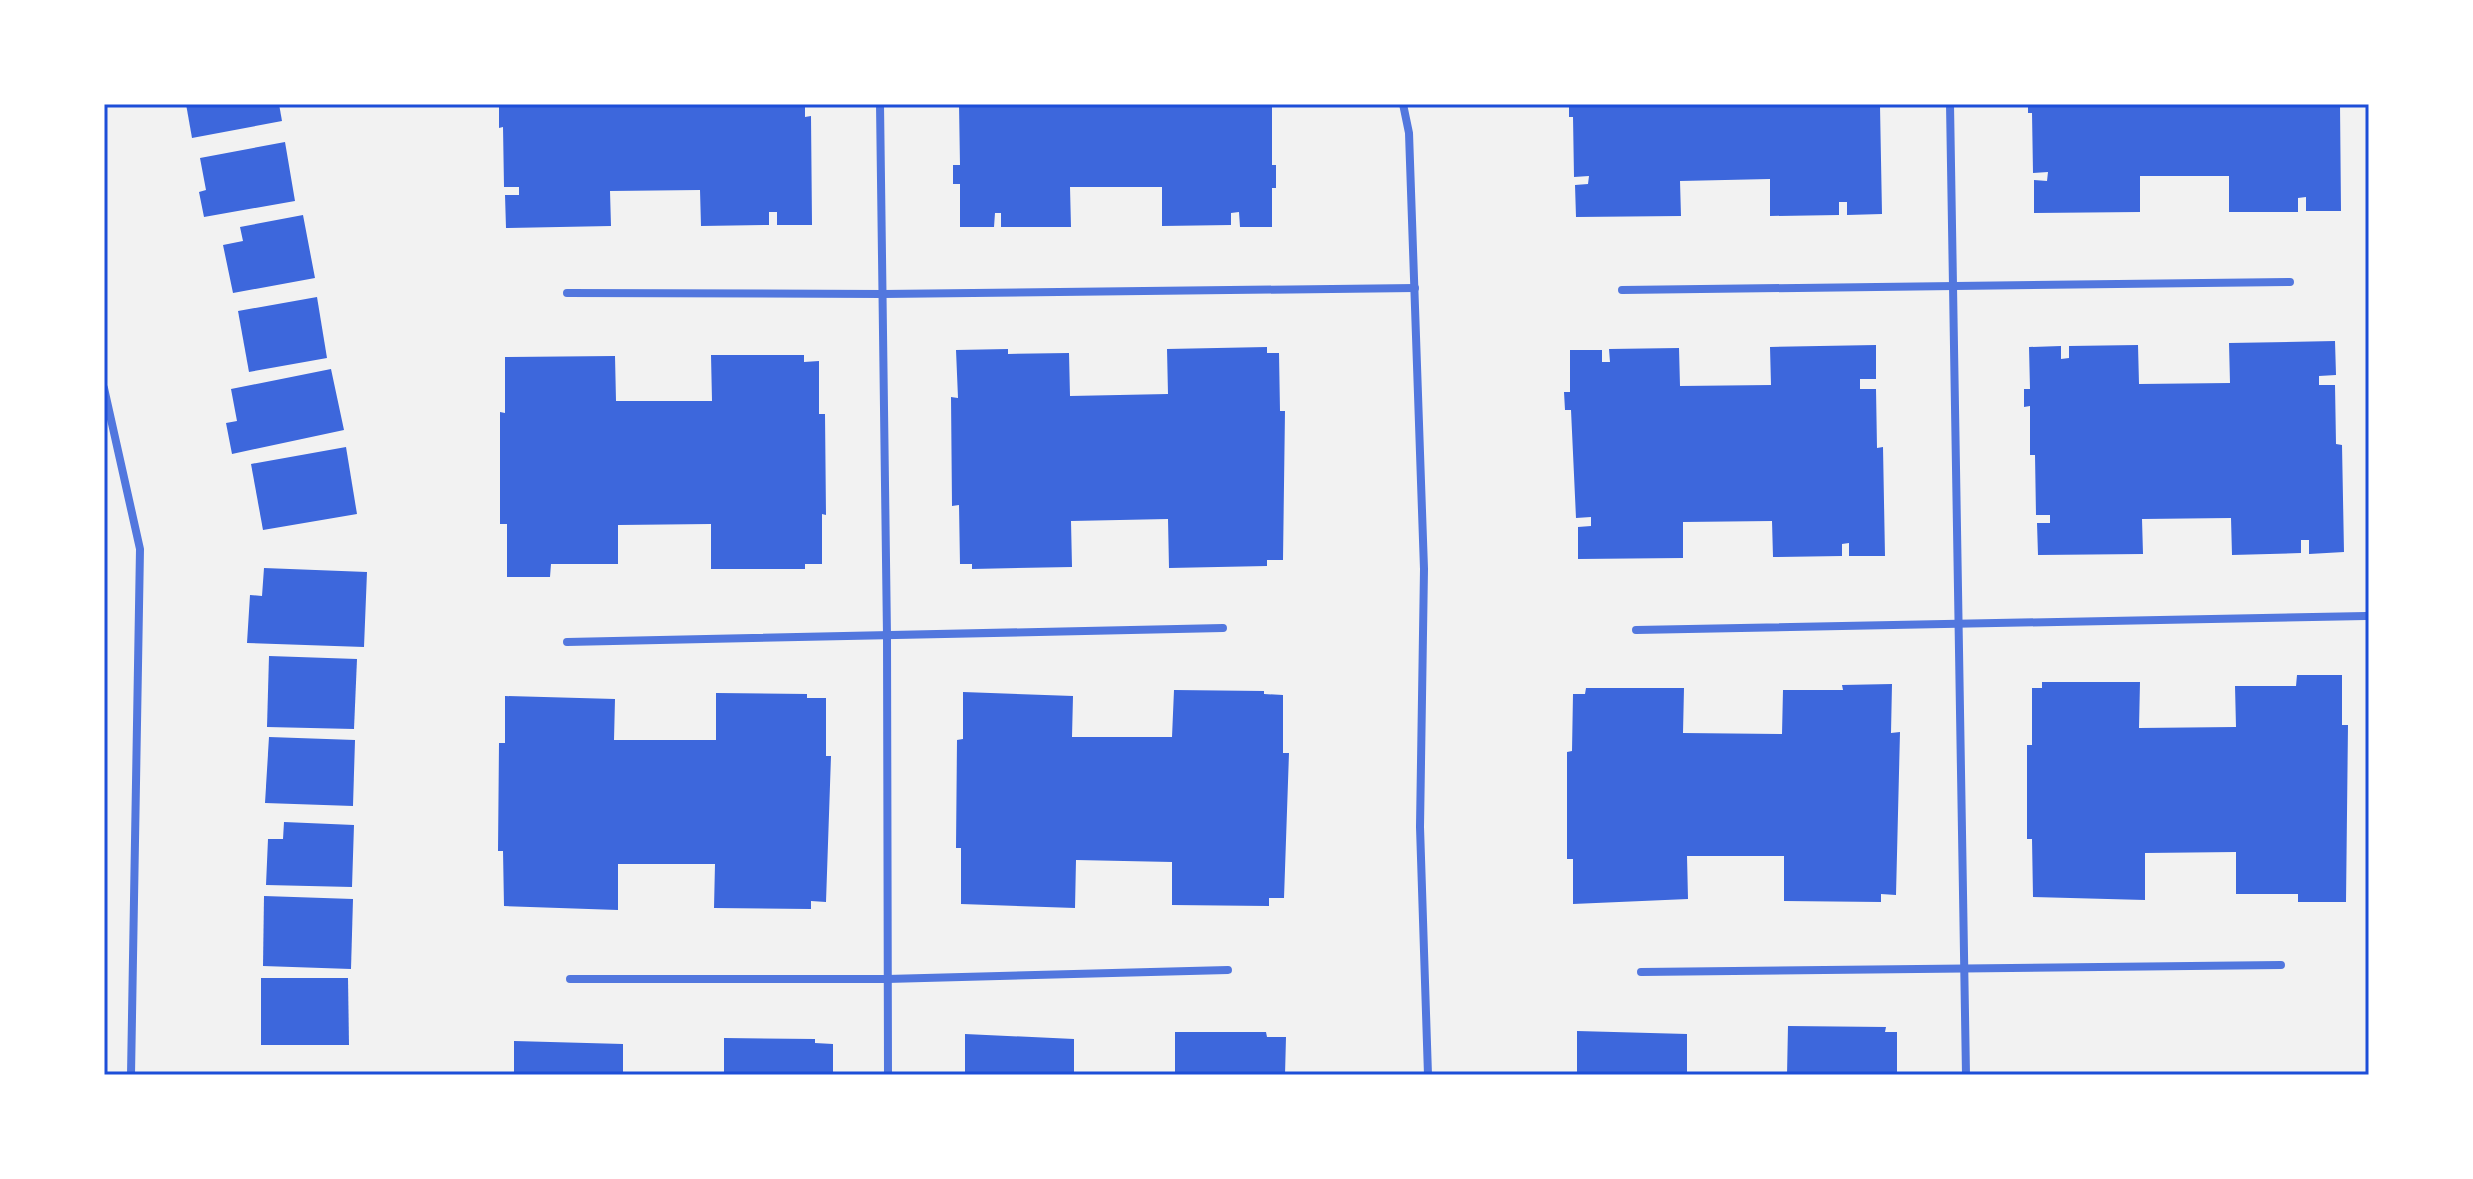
<svg xmlns="http://www.w3.org/2000/svg" width="2473" height="1179" viewBox="0 0 2473 1179" font-family="'PT Serif',serif">
<rect width="100%" height="100%" fill="#f2f2f2"/>
<g fill="#3d67dc">
<path d="M 186,104 L 279,104 L 282,121 L 192,138 Z"/>
<path d="M 499,104 L 805,104 L 805,117 L 811,116 L 812,225 L 777,225 L 777,212 L 769,212 L 769,225 L 701,226 L 700,190 L 610,191 L 611,226 L 506,228 L 505,195 L 519,195 L 519,187 L 504,187 L 503,127 L 499,128 Z"/>
<path d="M 959,104 L 1272,104 L 1272,165 L 1276,165 L 1276,188 L 1272,188 L 1272,227 L 1240,227 L 1239,212 L 1231,213 L 1231,225 L 1162,226 L 1162,187 L 1070,187 L 1071,227 L 1001,227 L 1001,213 L 995,213 L 994,227 L 960,227 L 960,184 L 953,184 L 953,165 L 960,165 Z"/>
<path d="M 1569,104 L 1875,104 L 1880,106 L 1882,214 L 1847,215 L 1847,202 L 1839,202 L 1839,215 L 1770,216 L 1770,179 L 1680,181 L 1681,216 L 1576,217 L 1575,185 L 1588,184 L 1589,176 L 1574,177 L 1573,117 L 1569,117 Z"/>
<path d="M 2028,104 L 2340,104 L 2341,211 L 2306,211 L 2306,197 L 2298,198 L 2298,212 L 2229,212 L 2229,176 L 2140,176 L 2140,212 L 2034,213 L 2034,180 L 2047,181 L 2048,172 L 2033,173 L 2032,113 L 2028,113 Z"/>
<path d="M 285,142 L 295,201 L 204,217 L 199,192 L 206,190 L 200,158 Z"/>
<path d="M 303,215 L 315,278 L 233,293 L 223,245 L 243,241 L 240,227 Z"/>
<path d="M 317,297 L 327,358 L 249,372 L 238,311 Z"/>
<path d="M 2335,341 L 2336,375 L 2319,376 L 2319,385 L 2335,385 L 2336,444 L 2342,445 L 2344,552 L 2309,554 L 2309,540 L 2301,540 L 2301,553 L 2232,555 L 2231,518 L 2142,519 L 2143,554 L 2038,555 L 2037,523 L 2050,523 L 2050,515 L 2036,515 L 2035,455 L 2030,455 L 2030,406 L 2024,407 L 2024,389 L 2030,389 L 2029,347 L 2061,346 L 2061,359 L 2069,358 L 2069,346 L 2138,345 L 2139,384 L 2230,383 L 2229,343 Z"/>
<path d="M 1876,345 L 1876,379 L 1860,379 L 1860,389 L 1876,389 L 1877,448 L 1883,447 L 1885,556 L 1849,556 L 1849,543 L 1842,544 L 1842,556 L 1773,557 L 1772,521 L 1683,522 L 1683,558 L 1578,559 L 1578,527 L 1591,526 L 1591,517 L 1576,518 L 1571,410 L 1565,410 L 1564,392 L 1570,392 L 1570,350 L 1602,350 L 1602,362 L 1610,362 L 1609,349 L 1679,348 L 1680,386 L 1771,385 L 1770,347 Z"/>
<path d="M 1267,347 L 1267,353 L 1279,353 L 1280,411 L 1285,411 L 1283,560 L 1267,560 L 1267,566 L 1169,568 L 1168,519 L 1071,521 L 1072,567 L 972,569 L 972,564 L 960,564 L 959,505 L 952,506 L 951,397 L 958,398 L 956,350 L 1008,349 L 1008,354 L 1069,353 L 1070,396 L 1168,394 L 1167,349 Z"/>
<path d="M 711,355 L 804,355 L 804,362 L 819,361 L 819,414 L 825,414 L 826,515 L 822,514 L 822,564 L 805,564 L 805,569 L 711,569 L 711,524 L 618,525 L 618,564 L 551,564 L 550,577 L 507,577 L 507,524 L 500,524 L 500,412 L 505,413 L 505,357 L 615,356 L 616,401 L 712,401 Z"/>
<path d="M 331,369 L 344,430 L 232,454 L 226,423 L 237,421 L 231,389 Z"/>
<path d="M 346,447 L 357,514 L 263,530 L 251,464 Z"/>
<path d="M 264,568 L 367,572 L 364,647 L 247,643 L 250,595 L 262,596 Z"/>
<path d="M 269,656 L 357,659 L 354,729 L 267,727 Z"/>
<path d="M 2297,675 L 2342,675 L 2342,725 L 2348,725 L 2346,902 L 2298,902 L 2298,894 L 2236,894 L 2236,852 L 2145,853 L 2145,900 L 2033,897 L 2032,839 L 2027,839 L 2027,745 L 2032,745 L 2032,688 L 2042,688 L 2042,682 L 2140,682 L 2139,728 L 2236,727 L 2235,686 L 2296,686 Z"/>
<path d="M 1892,684 L 1891,733 L 1900,732 L 1896,895 L 1881,894 L 1881,902 L 1784,901 L 1784,856 L 1687,856 L 1688,899 L 1573,904 L 1573,859 L 1567,859 L 1567,752 L 1572,751 L 1573,694 L 1585,694 L 1586,688 L 1684,688 L 1683,733 L 1782,734 L 1783,690 L 1843,690 L 1842,685 Z"/>
<path d="M 1174,690 L 1264,691 L 1264,694 L 1283,695 L 1283,753 L 1289,753 L 1284,898 L 1269,898 L 1269,906 L 1172,905 L 1172,862 L 1076,860 L 1075,908 L 961,904 L 961,848 L 956,848 L 957,740 L 963,739 L 963,692 L 1073,696 L 1072,737 L 1172,737 Z"/>
<path d="M 716,693 L 807,694 L 807,698 L 826,698 L 826,756 L 831,756 L 826,902 L 811,901 L 811,909 L 714,908 L 715,864 L 618,864 L 618,910 L 504,906 L 503,851 L 498,851 L 499,743 L 505,743 L 505,696 L 615,699 L 614,740 L 716,740 Z"/>
<path d="M 269,737 L 355,740 L 353,806 L 265,803 Z"/>
<path d="M 284,822 L 354,825 L 352,887 L 266,885 L 268,839 L 283,839 Z"/>
<path d="M 264,896 L 353,899 L 351,969 L 263,966 Z"/>
<path d="M 261,978 L 348,978 L 349,1045 L 261,1045 Z"/>
<path d="M 1788,1026 L 1886,1027 L 1885,1032 L 1897,1032 L 1897,1075 L 1787,1075 Z"/>
<path d="M 1577,1031 L 1687,1034 L 1687,1075 L 1577,1075 Z"/>
<path d="M 1175,1032 L 1266,1032 L 1267,1037 L 1286,1037 L 1285,1075 L 1175,1075 Z"/>
<path d="M 965,1034 L 1074,1039 L 1074,1075 L 965,1075 Z"/>
<path d="M 724,1038 L 815,1039 L 815,1043 L 833,1044 L 833,1075 L 724,1075 Z"/>
<path d="M 514,1041 L 623,1044 L 623,1075 L 514,1075 Z"/>
</g>
<g fill="none" stroke-linecap="round" stroke-linejoin="round">
<g stroke="#5277de" stroke-width="8">
<path d="M 880,104 L 887,636 L 888,1075"/>
<path d="M 1403,104 L 1409,133 L 1424,569 L 1420,827 L 1428,1075"/>
<path d="M 1950,104 L 1966,1075"/>
<path d="M 1622,290 L 2290,282"/>
<path d="M 567,293 L 883,294 L 1415,288"/>
<path d="M 104,388 L 140,549 L 131,1075"/>
<path d="M 1636,630 L 2366,616"/>
<path d="M 567,642 L 1223,628"/>
<path d="M 1641,972 L 2281,965"/>
<path d="M 570,979 L 887,979 L 1228,970"/>
</g>
</g>
<rect width="2473" height="1179" fill="none" stroke="#ffffff" stroke-width="212"/>
<rect x="106" y="106" width="2261" height="967" fill="none" stroke="#1d4ed8" stroke-width="3"/>
</svg>
